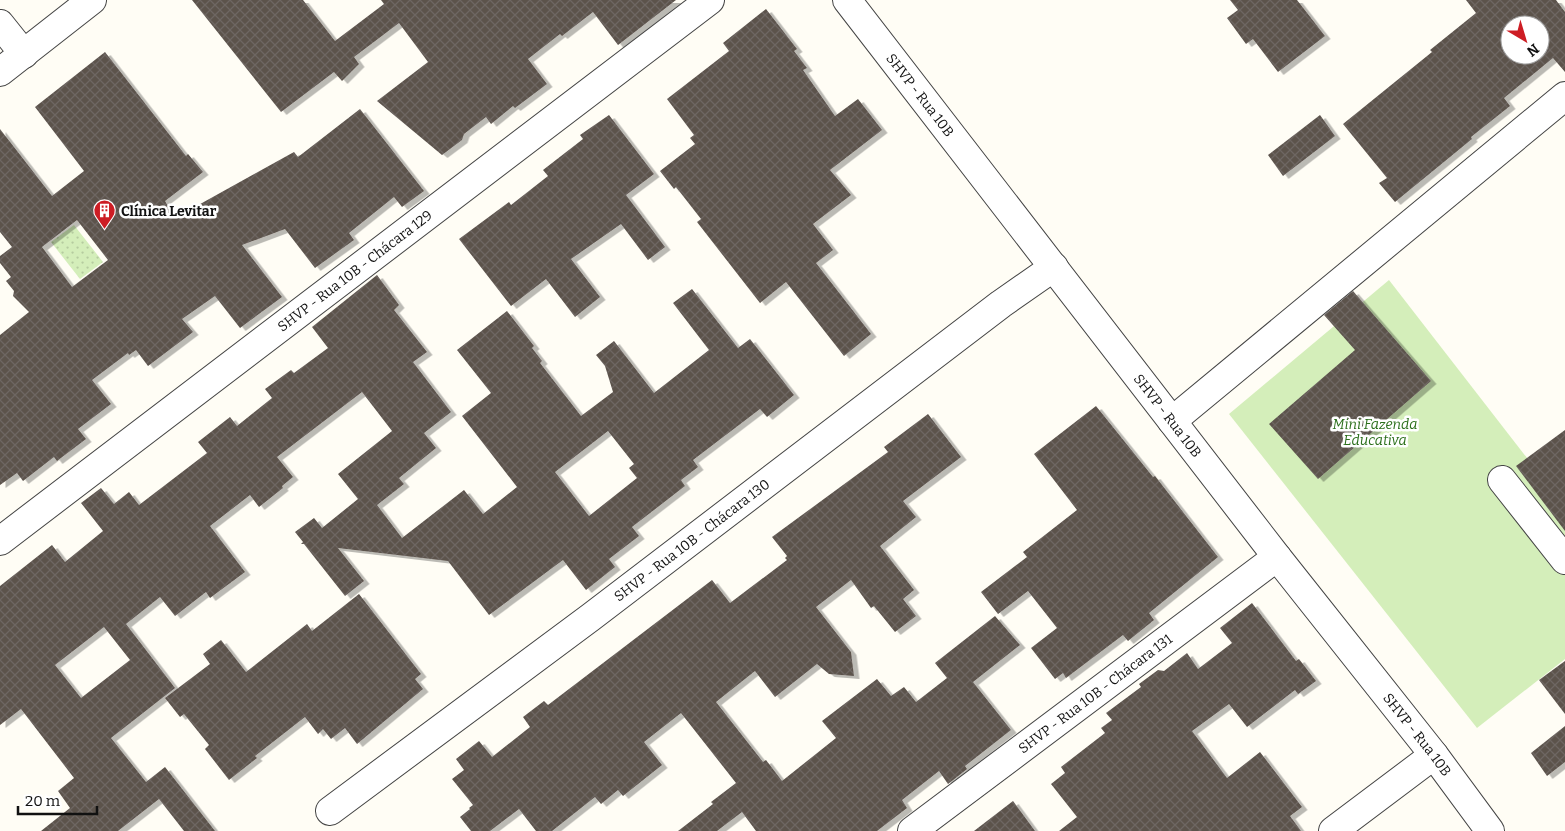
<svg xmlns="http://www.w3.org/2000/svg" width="1565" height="831" viewBox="0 0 1565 831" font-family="Bitter,serif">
<defs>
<pattern id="garden-dots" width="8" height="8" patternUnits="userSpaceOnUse" patternTransform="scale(1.25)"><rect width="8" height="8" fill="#d4eeba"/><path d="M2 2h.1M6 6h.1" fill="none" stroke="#b5cb9f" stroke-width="1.8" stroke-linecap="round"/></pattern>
<pattern id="building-cross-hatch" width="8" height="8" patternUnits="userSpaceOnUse" patternTransform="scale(1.25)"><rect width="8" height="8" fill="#5b524c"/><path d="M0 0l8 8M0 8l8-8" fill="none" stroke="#6e6662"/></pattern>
<filter id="shadow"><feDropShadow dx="5.5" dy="3" stdDeviation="0" flood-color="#0004"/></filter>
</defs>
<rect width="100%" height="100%" fill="#fffdf5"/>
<path fill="#d4eeba" d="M 1389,280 L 1565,507 L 1565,659 L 1477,728 L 1229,414 Z"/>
<path fill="url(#garden-dots)" d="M 74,225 L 103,262 L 80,279 L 51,242 Z"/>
<g fill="url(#building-cross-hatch)" fill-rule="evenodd" filter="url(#shadow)">
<path d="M 192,0 L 303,0 L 335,41 L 384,4 L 381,0 L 676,0 L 618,45 L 593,12 L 562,36 L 560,34 L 528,59 L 547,84 L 515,108 L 513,106 L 491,124 L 486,117 L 464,134 L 462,140 L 442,155 L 377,101 L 428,62 L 399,23 L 354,57 L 359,64 L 342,81 L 334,72 L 281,112 Z"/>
<path d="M 1230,0 L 1297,0 L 1325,36 L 1278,72 L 1253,39 L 1246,44 L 1227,18 L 1238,10 Z"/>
<path d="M 1466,0 L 1556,0 L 1565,12 L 1565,72 L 1553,58 L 1504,98 L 1510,106 L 1471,137 L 1472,139 L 1395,202 L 1379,183 L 1387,178 L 1343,124 L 1432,52 L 1430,50 L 1476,13 ZM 1510,25 L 1540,25 L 1540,55 L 1510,55 Z"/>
<path d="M 766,9 L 797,49 L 794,51 L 807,68 L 803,70 L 835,116 L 858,99 L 882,130 L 830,170 L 851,195 L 813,224 L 833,250 L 816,263 L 871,334 L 844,356 L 786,282 L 760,303 L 697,222 L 701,219 L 676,187 L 674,189 L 660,171 L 695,144 L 690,138 L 694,135 L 667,99 L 729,51 L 723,43 Z"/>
<path d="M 105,52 L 186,156 L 188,154 L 203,172 L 165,201 L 175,218 L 294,152 L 298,157 L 360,109 L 424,191 L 402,207 L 394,197 L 349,233 L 354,240 L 315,268 L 285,229 L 242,245 L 282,297 L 240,328 L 215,296 L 182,319 L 193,332 L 148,366 L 136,350 L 129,355 L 128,353 L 92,380 L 111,404 L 78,429 L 86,439 L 57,461 L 54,457 L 23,481 L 17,473 L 0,485 L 0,335 L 29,312 L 13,296 L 14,291 L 6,281 L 11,277 L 0,263 L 0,256 L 12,247 L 0,232 L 0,129 L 52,196 L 84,171 L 35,107 ZM 77,220 L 108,260 L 72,287 L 42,247 Z"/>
<path d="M 609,115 L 654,174 L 626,195 L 665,247 L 648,260 L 621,224 L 571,259 L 600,297 L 575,317 L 546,279 L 511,306 L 459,239 L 509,202 L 511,205 L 548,176 L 543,170 L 583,139 L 580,135 Z"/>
<path d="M 1320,115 L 1335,136 L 1283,176 L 1268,155 Z"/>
<path d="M 377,275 L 399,305 L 394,310 L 427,352 L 413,362 L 451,412 L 424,433 L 436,448 L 399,478 L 404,484 L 377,505 L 402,538 L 464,490 L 483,514 L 517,487 L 462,416 L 491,393 L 457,350 L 507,311 L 534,346 L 532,348 L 542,361 L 540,363 L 581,416 L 613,392 L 605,366 L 596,355 L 614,341 L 654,393 L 709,350 L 673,303 L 692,289 L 738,348 L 750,339 L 794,395 L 767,417 L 760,409 L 693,460 L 698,467 L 681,480 L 685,486 L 632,527 L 639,536 L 609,559 L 615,567 L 586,590 L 563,560 L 489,615 L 448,561 L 338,548 L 364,581 L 345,596 L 304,544 L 301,544 L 303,542 L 295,532 L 314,518 L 322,528 L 358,499 L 338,474 L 392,431 L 362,392 L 277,457 L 293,477 L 282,486 L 283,488 L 259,507 L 250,495 L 210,526 L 245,572 L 210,598 L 206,592 L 175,616 L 160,597 L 126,624 L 175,688 L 111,738 L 146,782 L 165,767 L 215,831 L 184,831 L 159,799 L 118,831 L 41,831 L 70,808 L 58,791 L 74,778 L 21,709 L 0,725 L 0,586 L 52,545 L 65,562 L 103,531 L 81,503 L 101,488 L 114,504 L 129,492 L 139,505 L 207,453 L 198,442 L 230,417 L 237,426 L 272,398 L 265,389 L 291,370 L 294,373 L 328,348 L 312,327 ZM 608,431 L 634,464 L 629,468 L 637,478 L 589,516 L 555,472 ZM 104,627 L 130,660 L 81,698 L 55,665 Z"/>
<path d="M 1353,291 L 1431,381 L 1318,479 L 1269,424 L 1355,350 L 1324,315 Z"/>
<path d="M 1096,406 L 1153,477 L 1155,476 L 1218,557 L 1149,613 L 1154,620 L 1128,641 L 1123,635 L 1066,678 L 1063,673 L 1055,679 L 1031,648 L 1057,628 L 1028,591 L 998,614 L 981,592 L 1027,557 L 1023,552 L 1077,510 L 1034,454 Z"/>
<path d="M 928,414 L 961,457 L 903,501 L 916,517 L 880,546 L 914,590 L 903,599 L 916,616 L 895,632 L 874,606 L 871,608 L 851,580 L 816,607 L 851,652 L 854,676 L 829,674 L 817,664 L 775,697 L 755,671 L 716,702 L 763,762 L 766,760 L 782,781 L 836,738 L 822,721 L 877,679 L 891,696 L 904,687 L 916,702 L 947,678 L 935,663 L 995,616 L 1020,645 L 973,682 L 1011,730 L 965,766 L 967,769 L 948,784 L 939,771 L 902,800 L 907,808 L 877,831 L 756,831 L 742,812 L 717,831 L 678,831 L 713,804 L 711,802 L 736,783 L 681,713 L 644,742 L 662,765 L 623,796 L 618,790 L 601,804 L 595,797 L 552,831 L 536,831 L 519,809 L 490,831 L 471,831 L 460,817 L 470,809 L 469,808 L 473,805 L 452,779 L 464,770 L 456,759 L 479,741 L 492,757 L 530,727 L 523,717 L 544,701 L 548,705 L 712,580 L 730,603 L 787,560 L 785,558 L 787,556 L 772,537 L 888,452 L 884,447 Z"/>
<path d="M 1565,430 L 1565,531 L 1516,466 Z"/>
<path d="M 359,594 L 421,674 L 415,679 L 423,689 L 357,744 L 345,728 L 331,739 L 323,729 L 318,734 L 305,717 L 255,756 L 257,758 L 229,780 L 205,749 L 209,745 L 184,714 L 180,717 L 165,698 L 210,664 L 203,654 L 221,640 L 246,672 L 307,624 L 312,631 Z"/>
<path d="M 1252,603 L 1296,661 L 1299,659 L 1316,681 L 1298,694 L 1295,690 L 1247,727 L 1229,704 L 1192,731 L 1227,778 L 1260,752 L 1302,807 L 1290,816 L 1301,831 L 1059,831 L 1077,817 L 1051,784 L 1065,773 L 1061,767 L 1105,733 L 1101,728 L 1112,720 L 1106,713 L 1141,687 L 1139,684 L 1158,670 L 1164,671 L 1187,653 L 1198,669 L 1232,643 L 1220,628 Z"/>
<path d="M 1565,661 L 1565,714 L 1539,680 Z"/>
<path d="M 1565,726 L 1565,762 L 1547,776 L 1531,753 Z"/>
<path d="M 1013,801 L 1035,831 L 974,831 Z"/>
</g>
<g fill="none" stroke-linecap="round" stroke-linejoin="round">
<defs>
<g id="minor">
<path id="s1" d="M 847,0 L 1277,557 L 1434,755 L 1490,831"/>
<path d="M 0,24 L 24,54"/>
<path d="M 0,72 L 92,0"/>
<path d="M 1172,421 L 1565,96"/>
<path d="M 1502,480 L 1565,560"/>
<path id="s2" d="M 0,541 L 710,0"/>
<path id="s3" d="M 330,811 L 591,617 L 1001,304 L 1054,267"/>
<path id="s4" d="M 912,831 L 1277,557"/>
<path d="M 1333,831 L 1434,755"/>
</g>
</defs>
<use href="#minor" stroke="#444" stroke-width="30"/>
<use href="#minor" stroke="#fff" stroke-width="28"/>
</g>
<defs>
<symbol id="building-pin" viewBox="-11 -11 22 30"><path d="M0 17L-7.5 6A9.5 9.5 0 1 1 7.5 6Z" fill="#cd1d24" stroke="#fff"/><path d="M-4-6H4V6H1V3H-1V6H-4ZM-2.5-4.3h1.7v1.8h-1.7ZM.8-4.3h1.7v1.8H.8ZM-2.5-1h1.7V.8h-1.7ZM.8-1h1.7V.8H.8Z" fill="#fff"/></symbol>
</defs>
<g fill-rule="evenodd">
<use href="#building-pin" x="92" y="198" width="25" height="34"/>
</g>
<g text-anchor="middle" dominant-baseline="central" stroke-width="5" stroke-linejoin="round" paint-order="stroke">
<g font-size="14" fill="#111" stroke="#fff">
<text stroke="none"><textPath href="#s1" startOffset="120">SHVP - Rua 10B</textPath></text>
<text stroke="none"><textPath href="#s2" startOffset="446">SHVP - Rua 10B - Chácara 129</textPath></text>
<text stroke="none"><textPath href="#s1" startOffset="525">SHVP - Rua 10B</textPath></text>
<text stroke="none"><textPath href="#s3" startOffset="452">SHVP - Rua 10B - Chácara 130</textPath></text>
<text stroke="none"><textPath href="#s4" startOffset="229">SHVP - Rua 10B - Chácara 131</textPath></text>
<text stroke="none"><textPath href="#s1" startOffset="930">SHVP - Rua 10B</textPath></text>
</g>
<g font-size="14" font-weight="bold" fill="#111" stroke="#fff" text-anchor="start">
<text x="121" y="211">Clínica Levitar</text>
</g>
<g font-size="14" font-style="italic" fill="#2b6f1b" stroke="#fff">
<text x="1375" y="424">Mini Fazenda<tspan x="1375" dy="16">Educativa</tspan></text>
</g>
</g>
<g transform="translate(1525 40) rotate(142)"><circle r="24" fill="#ffffff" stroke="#a0a0a0"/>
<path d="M0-4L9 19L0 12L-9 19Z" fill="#cd1d24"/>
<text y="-8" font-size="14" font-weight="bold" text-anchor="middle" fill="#111111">N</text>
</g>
<path d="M18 806v8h79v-8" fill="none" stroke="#111111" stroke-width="2.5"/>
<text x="25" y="806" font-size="15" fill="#111111" stroke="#ffffff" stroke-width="4" paint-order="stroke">20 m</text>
</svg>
